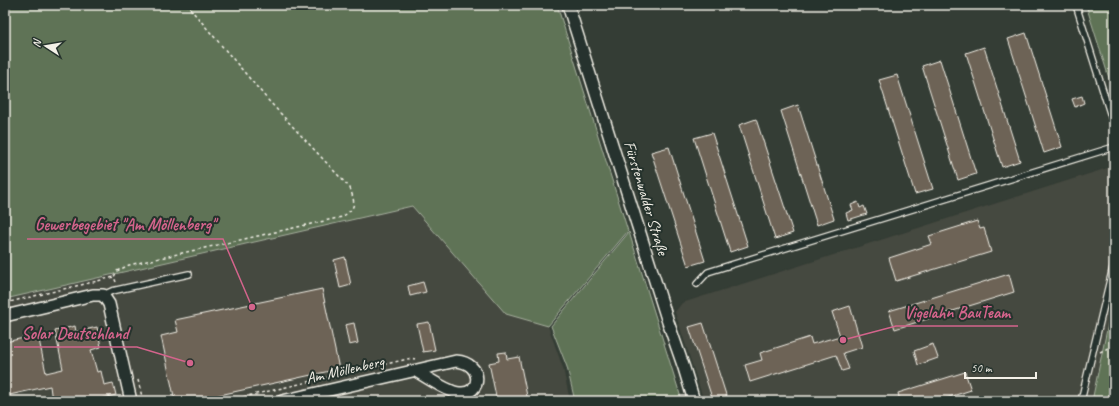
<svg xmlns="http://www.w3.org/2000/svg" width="1119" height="406" viewBox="0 0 1119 406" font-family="Caveat,sans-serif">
<rect width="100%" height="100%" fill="#343d35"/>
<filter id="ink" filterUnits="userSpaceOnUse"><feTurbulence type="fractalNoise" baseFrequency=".025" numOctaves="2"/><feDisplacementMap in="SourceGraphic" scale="8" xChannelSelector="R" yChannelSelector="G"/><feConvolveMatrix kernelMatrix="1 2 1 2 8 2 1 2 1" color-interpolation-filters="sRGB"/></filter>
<g filter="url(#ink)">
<g fill="#45483f">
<path d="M 1114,166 L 1114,296 L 1092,401 L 704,401 L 675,312 L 682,303 Z"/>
<path d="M 412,206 L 506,314 L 548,326 L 563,368 L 569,396 L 568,401 L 5,401 L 5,299 Z"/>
</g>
<g fill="#5e7357" stroke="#a9b2a0">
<path d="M 5,5 L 557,5 L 628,231 L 548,326 L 506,314 L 412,206 L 5,299 Z"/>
<path d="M 1086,5 L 1114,5 L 1114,94 Z"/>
<path d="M 629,232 L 682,401 L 573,401 L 574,397 L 567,367 L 551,326 Z"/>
<path d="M 1114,296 L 1114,401 L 1092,401 Z"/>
</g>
<g fill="#6d6356" stroke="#f4f1e8">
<path d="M 1026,33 L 1062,147 L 1044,153 L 1008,39 Z"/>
<path d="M 984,47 L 1020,161 L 1002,167 L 966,53 Z"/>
<path d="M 940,60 L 976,174 L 958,180 L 922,66 Z"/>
<path d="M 897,75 L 933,189 L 915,194 L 879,80 Z"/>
<path d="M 1082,96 L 1084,103 L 1075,107 L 1072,99 Z"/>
<path d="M 798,105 L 834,219 L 817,225 L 781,111 Z"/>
<path d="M 756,119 L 793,233 L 775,239 L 739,125 Z"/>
<path d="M 712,133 L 748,246 L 730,252 L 694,138 Z"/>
<path d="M 669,147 L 705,261 L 688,266 L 651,152 Z"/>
<path d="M 858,202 L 860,208 L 864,206 L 867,214 L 848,220 L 846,213 L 853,210 L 851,205 Z"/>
<path d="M 977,221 L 980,229 L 984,228 L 991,252 L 896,281 L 889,258 L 932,244 L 929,236 Z"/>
<path d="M 345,257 L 351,285 L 340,288 L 334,260 Z"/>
<path d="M 1009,274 L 1014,292 L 895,329 L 889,311 Z"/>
<path d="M 423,282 L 426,292 L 410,296 L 408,286 Z"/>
<path d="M 322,289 L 339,369 L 192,401 L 175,401 L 161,336 L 178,332 L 175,320 Z"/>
<path d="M 850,306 L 862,347 L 843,353 L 849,369 L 842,371 L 836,355 L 750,382 L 745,365 L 762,360 L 760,353 L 810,337 L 812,344 L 840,336 L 832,312 Z"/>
<path d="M 429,322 L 435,350 L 423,352 L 417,324 Z"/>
<path d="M 354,323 L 358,343 L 349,345 L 345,325 Z"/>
<path d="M 703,323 L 728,401 L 713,401 L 689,327 Z"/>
<path d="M 75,326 L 76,332 L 97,327 L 101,347 L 91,350 L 97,372 L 101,371 L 104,385 L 113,383 L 116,395 L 90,401 L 52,401 L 50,386 L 5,396 L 5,342 L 38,335 L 46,373 L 63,369 L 55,331 Z"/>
<path d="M 933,344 L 938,358 L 918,365 L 914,351 Z"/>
<path d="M 506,352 L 507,359 L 519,357 L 528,401 L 497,401 L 489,363 L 499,361 L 498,353 Z"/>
<path d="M 965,372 L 971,390 L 937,401 L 900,401 L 898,393 Z"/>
</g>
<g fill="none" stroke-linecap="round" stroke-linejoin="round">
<defs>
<g id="lane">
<path d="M 1076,5 L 1114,126"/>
<path d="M 697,284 L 708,272 L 724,267 L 1114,147"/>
<path d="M 103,295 L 112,291 L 189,274"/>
<path d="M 1081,401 L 1114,263"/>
</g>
<g id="street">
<path d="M 568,5 L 668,322 L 684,368 L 694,401"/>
<path d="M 5,316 L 93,295 L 103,295 L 109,304 L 131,401"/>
<path d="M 282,401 L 456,361 C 484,363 482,395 460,393 C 450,393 426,377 416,371"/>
</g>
</defs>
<use href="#lane" stroke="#f4f1e8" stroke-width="8"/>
<use href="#street" stroke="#f4f1e8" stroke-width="14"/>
<g stroke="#f4f1e8" stroke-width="1.5" stroke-dasharray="3 3" stroke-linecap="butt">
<path d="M 116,282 L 114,277 L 117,271 L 129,265 L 342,217 C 357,207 355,204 350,188 L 268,100 L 187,5"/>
<path d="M 5,303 L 114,277"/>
<path d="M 1100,352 L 1114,345"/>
<path d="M 138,380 L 143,401"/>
<path d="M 226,401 L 412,358 L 415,359"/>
</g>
<use href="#lane" stroke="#26332d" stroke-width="5.5"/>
<use href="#street" stroke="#26332d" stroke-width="11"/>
</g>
</g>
<g text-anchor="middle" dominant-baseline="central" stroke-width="4" stroke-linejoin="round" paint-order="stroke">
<g font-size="16" fill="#f4f1e8" stroke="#26332d">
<text transform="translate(646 198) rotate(73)">Fürstenwalder Straße</text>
<text transform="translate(345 370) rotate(-13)">Am Möllenberg</text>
</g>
</g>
<path fill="none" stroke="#d4648c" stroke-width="1.5" d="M252 307L223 239H27M843 340L896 326H1018M190 363L137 347H14"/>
<g fill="#d4648c" stroke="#26332d" stroke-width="1.5">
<circle cx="252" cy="307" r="4"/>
<circle cx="843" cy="340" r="4"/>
<circle cx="190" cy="363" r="4"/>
</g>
<g font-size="17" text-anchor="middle" font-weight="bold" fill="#d4648c" stroke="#26332d" stroke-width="4" stroke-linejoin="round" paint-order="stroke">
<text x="125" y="230">Gewerbegebiet "Am Möllenberg"</text>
<text x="957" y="318">Vigelahn BauTeam</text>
<text x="75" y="339">Solar Deutschland</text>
</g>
<rect width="1119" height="406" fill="none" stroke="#26332d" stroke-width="20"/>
<rect x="10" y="10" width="1099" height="386" fill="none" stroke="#f4f1e8" stroke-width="1.5" filter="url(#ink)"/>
<g transform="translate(46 46) rotate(282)" stroke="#26332d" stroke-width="3" paint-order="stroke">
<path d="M0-3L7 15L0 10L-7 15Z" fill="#f4f1e8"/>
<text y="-6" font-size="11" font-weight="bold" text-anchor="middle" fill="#f4f1e8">N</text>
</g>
<path d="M965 372v6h71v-6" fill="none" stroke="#f4f1e8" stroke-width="2"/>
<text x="971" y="372" font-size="12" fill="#f4f1e8" stroke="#26332d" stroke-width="3" paint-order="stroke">50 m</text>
</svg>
